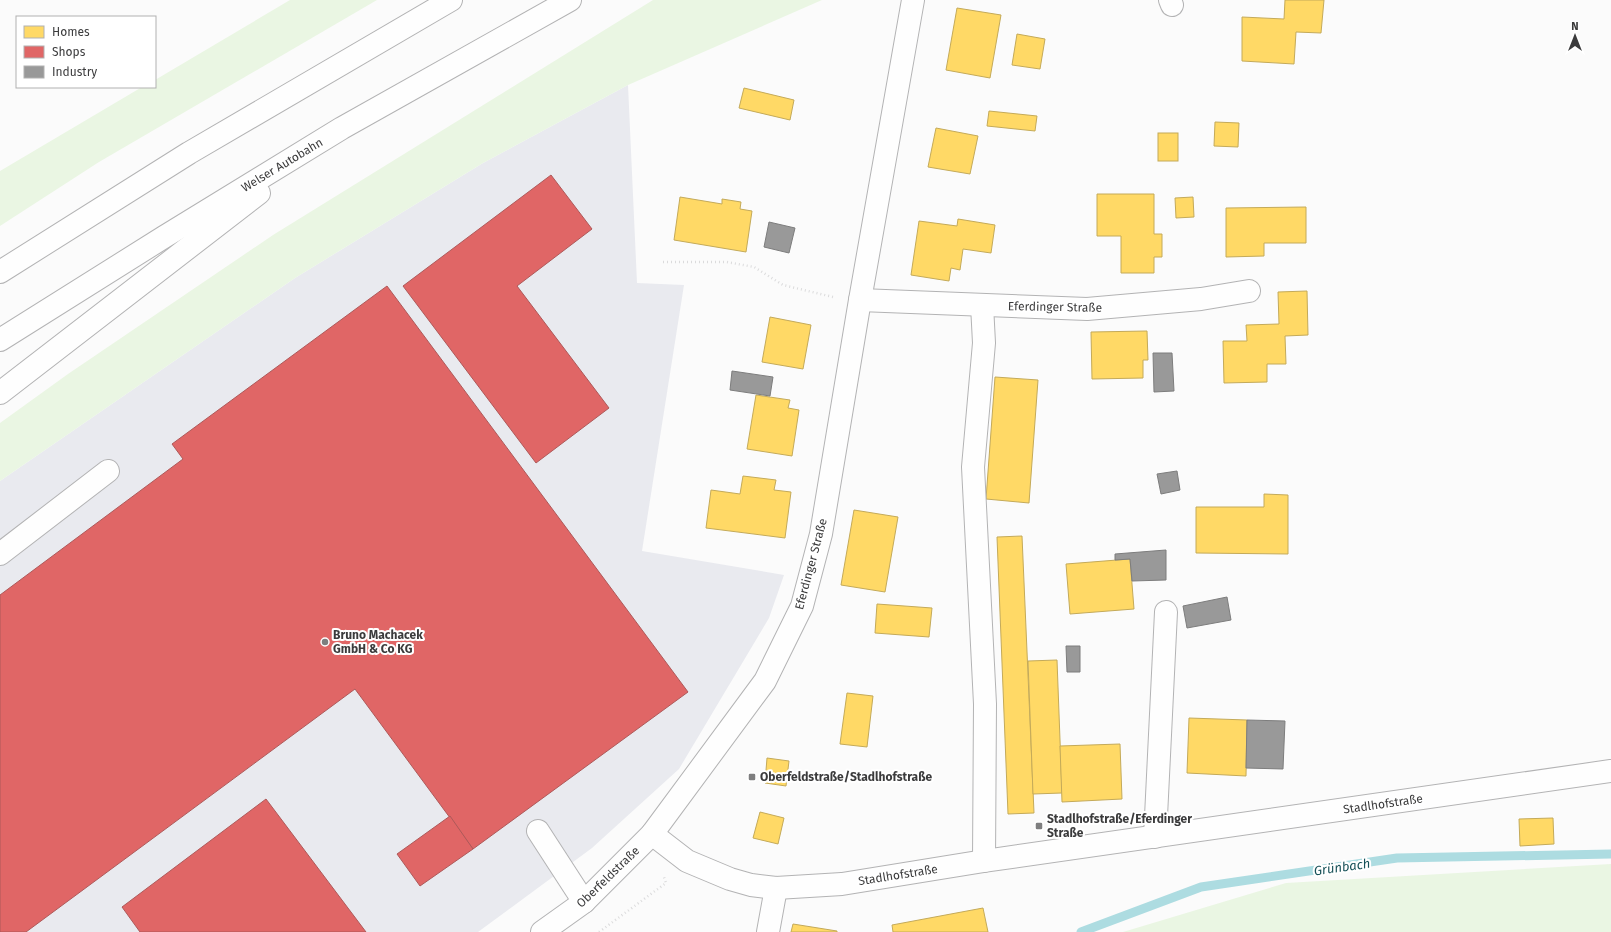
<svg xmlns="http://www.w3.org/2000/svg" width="1611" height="932" viewBox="0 0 1611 932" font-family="'Fira Sans',sans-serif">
<rect width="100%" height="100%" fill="#fbfbfb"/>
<path fill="#e9eaef" d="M 628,85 L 637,283 L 684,285 L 642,551 L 784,575 L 769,618 L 679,769 L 592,848 L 478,932 L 0,932 L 0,481 L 295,278 L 483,163 Z"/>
<g fill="#eaf6e3">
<path d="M 290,0 L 377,0 L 99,162 L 0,226 L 0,171 L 142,87 L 155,87 L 155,80 Z"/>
<path d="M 653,0 L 822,0 L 628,85 L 483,163 L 295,278 L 0,481 L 0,423 L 68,374 L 273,235 Z"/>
<path d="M 1611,864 L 1611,932 L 1123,932 L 1286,883 Z"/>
</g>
<g fill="#ffd966" stroke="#c4aa59">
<path d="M 1285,0 L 1324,0 L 1321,33 L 1296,32 L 1294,64 L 1242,61 L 1242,17 L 1284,19 Z"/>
<path d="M 957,8 L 1001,15 L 990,78 L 946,70 Z"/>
<path d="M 1017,34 L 1045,39 L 1040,69 L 1012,65 Z"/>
<path d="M 744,88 L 794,100 L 790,120 L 739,108 Z"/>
<path d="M 989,111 L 1037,116 L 1035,131 L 987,126 Z"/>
<path d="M 1215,122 L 1239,123 L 1238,147 L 1214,146 Z"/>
<path d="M 936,128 L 978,136 L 970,174 L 928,167 Z"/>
<rect x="1158" y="133" width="20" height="28"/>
<path d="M 1097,194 L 1154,194 L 1154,234 L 1162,234 L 1162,257 L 1154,257 L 1154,273 L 1121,273 L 1121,236 L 1097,236 Z"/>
<path d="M 680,197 L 722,204 L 722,199 L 741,202 L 740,209 L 752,211 L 746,252 L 674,240 Z"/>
<path d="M 1193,197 L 1194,217 L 1176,218 L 1175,198 Z"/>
<path d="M 1306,207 L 1306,243 L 1264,243 L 1264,256 L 1226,257 L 1226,208 Z"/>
<path d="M 958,219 L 995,225 L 991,253 L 963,249 L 960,270 L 951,268 L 949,281 L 911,275 L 919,221 L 957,226 Z"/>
<path d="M 1307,291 L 1308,335 L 1285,336 L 1286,364 L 1267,364 L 1267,382 L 1224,383 L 1223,341 L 1247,341 L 1246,325 L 1279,324 L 1278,292 Z"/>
<path d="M 770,317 L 811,325 L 803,369 L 762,362 Z"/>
<path d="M 1147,331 L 1148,360 L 1143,360 L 1143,378 L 1092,379 L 1091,332 Z"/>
<path d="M 995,377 L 1038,380 L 1029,503 L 986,499 Z"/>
<path d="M 756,395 L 790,400 L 788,408 L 799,410 L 792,456 L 747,449 Z"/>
<path d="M 743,476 L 776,480 L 774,490 L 791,492 L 785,538 L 706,528 L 711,490 L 740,494 Z"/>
<path d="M 1264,494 L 1288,495 L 1288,554 L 1196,553 L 1196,507 L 1264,507 Z"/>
<path d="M 854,510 L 898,517 L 885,592 L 841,585 Z"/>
<path d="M 1022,536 L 1034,813 L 1008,814 L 997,537 Z"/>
<path d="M 1130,559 L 1134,609 L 1070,614 L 1066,564 Z"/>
<path d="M 877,604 L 932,608 L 929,637 L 875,633 Z"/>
<path d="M 1057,660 L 1062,793 L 1033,794 L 1028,661 Z"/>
<path d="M 847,693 L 873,696 L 867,747 L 840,744 Z"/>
<path d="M 1189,718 L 1247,720 L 1246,776 L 1187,773 Z"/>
<path d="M 1120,744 L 1122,799 L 1062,802 L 1060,746 Z"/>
<path d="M 767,758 L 789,761 L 786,786 L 765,783 Z"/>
<path d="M 760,812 L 784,818 L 778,844 L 753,838 Z"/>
<path d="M 1553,818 L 1554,844 L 1520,846 L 1519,819 Z"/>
<path d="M 983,908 L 988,932 L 893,932 L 892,925 Z"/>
<path d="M 793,924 L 837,931 L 837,932 L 791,932 Z"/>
</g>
<g fill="#e06666" stroke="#ae5959">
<path d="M 551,175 L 592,229 L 517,286 L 609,408 L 536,463 L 403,286 Z"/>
<path d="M 387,286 L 688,692 L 473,849 L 355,689 L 26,932 L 0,932 L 0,595 L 183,459 L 172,444 Z"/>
<path d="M 266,799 L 366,932 L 140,932 L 122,907 Z"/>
<path d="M 450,816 L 473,849 L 420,886 L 397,854 Z"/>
</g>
<g fill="#999" stroke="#7d7d7d">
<path d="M 769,222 L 795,228 L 789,253 L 764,247 Z"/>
<path d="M 1153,353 L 1172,353 L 1174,391 L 1154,392 Z"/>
<path d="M 732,371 L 773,377 L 770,396 L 730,390 Z"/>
<path d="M 1177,471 L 1180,490 L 1161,494 L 1157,474 Z"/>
<path d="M 1166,550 L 1166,580 L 1132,581 L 1130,559 L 1115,560 L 1115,554 Z"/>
<path d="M 1227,597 L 1231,620 L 1187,628 L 1183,606 Z"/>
<path d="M 1066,646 L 1080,646 L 1080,672 L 1067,672 Z"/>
<path d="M 1247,720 L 1285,721 L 1283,769 L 1246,768 Z"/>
</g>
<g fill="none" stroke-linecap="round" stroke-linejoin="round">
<path stroke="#addce1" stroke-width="9" d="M 1081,932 L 1201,887 L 1397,858 L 1611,854"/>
<defs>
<g id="minor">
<path d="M 1170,0 L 1172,5"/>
<path d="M 860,300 L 1087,309 L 1201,299 L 1249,291"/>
<path d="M 982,305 L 984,343 L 973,467 L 985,704 L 984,861"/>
<path d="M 0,554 L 108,471"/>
<path d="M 538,831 L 584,902"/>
<path d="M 652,834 L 687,861 L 730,879 L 751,885 L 776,888 L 842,884 L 984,861 L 1611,771"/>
<path d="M 1155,837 L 1166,612"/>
<path d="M 768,932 L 776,888"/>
</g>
<path id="major" d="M 542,932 L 584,902 L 652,834 L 765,681 L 802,606 L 821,534 L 860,300 L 913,0"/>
<g id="highway">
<path d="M 0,272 L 189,153 L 451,0"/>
<path d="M 0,340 L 164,237 L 342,128 L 570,0"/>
<path d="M 0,393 L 259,193"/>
</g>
</defs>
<use href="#minor" stroke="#b3b3b4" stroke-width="24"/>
<use href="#major" stroke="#b3b3b4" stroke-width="24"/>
<use href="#highway" stroke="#b3b3b4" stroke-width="24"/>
<g stroke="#dbdbdc" stroke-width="2.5" stroke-dasharray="1 3" stroke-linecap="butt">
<path d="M 663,262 L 727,262 L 754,267 L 783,285 L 833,297"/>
<path d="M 599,932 L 666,883 L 664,877"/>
</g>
<use href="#minor" stroke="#fefefe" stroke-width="22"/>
<use href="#major" stroke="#fefefe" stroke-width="22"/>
<use href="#highway" stroke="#fefefe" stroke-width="22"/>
</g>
<g fill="#7e7e7f" stroke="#fff" stroke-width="1.5">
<circle cx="325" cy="642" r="4"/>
<rect x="748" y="773" width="8" height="8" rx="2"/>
<rect x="1035" y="822" width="8" height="8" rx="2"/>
</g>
<g text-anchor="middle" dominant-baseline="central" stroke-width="4" stroke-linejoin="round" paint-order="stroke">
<g font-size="12" fill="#3b3b3c" stroke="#fff">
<text transform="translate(282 165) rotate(-31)">Welser Autobahn</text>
<text transform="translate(1055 307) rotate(1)">Eferdinger Straße</text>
<text transform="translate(811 564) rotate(-75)">Eferdinger Straße</text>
<text transform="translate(1383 804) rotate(-8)">Stadlhofstraße</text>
<text transform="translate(898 875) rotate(-9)">Stadlhofstraße</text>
<text transform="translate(608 877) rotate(-44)">Oberfeldstraße</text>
</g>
<g font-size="12" font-weight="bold" fill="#3b3b3c" stroke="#fff" text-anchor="start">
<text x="333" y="635">Bruno Machacek<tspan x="333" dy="14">GmbH &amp; Co KG</tspan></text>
<text x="760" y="777">Oberfeldstraße/Stadlhofstraße</text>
<text x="1047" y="819">Stadlhofstraße/Eferdinger<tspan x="1047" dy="14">Straße</tspan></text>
</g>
<g font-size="13" font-style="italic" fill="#175158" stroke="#fff">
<text transform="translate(1342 867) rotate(-8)">Grünbach</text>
</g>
</g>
<rect x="16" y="16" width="140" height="72" fill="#ffffff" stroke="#b1b1b1"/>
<rect x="24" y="26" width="20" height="12" fill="#ffd966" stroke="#b1b1b1"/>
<text x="52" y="36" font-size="12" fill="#3b3b3c">Homes</text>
<rect x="24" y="46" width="20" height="12" fill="#e06666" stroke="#b1b1b1"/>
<text x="52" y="56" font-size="12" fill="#3b3b3c">Shops</text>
<rect x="24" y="66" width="20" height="12" fill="#999999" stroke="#b1b1b1"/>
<text x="52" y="76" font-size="12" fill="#3b3b3c">Industry</text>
<g transform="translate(1575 36)" stroke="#ffffff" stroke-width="3" paint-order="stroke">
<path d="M0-3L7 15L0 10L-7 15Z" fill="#3b3b3c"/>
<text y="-6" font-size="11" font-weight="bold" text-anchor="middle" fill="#3b3b3c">N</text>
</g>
</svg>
